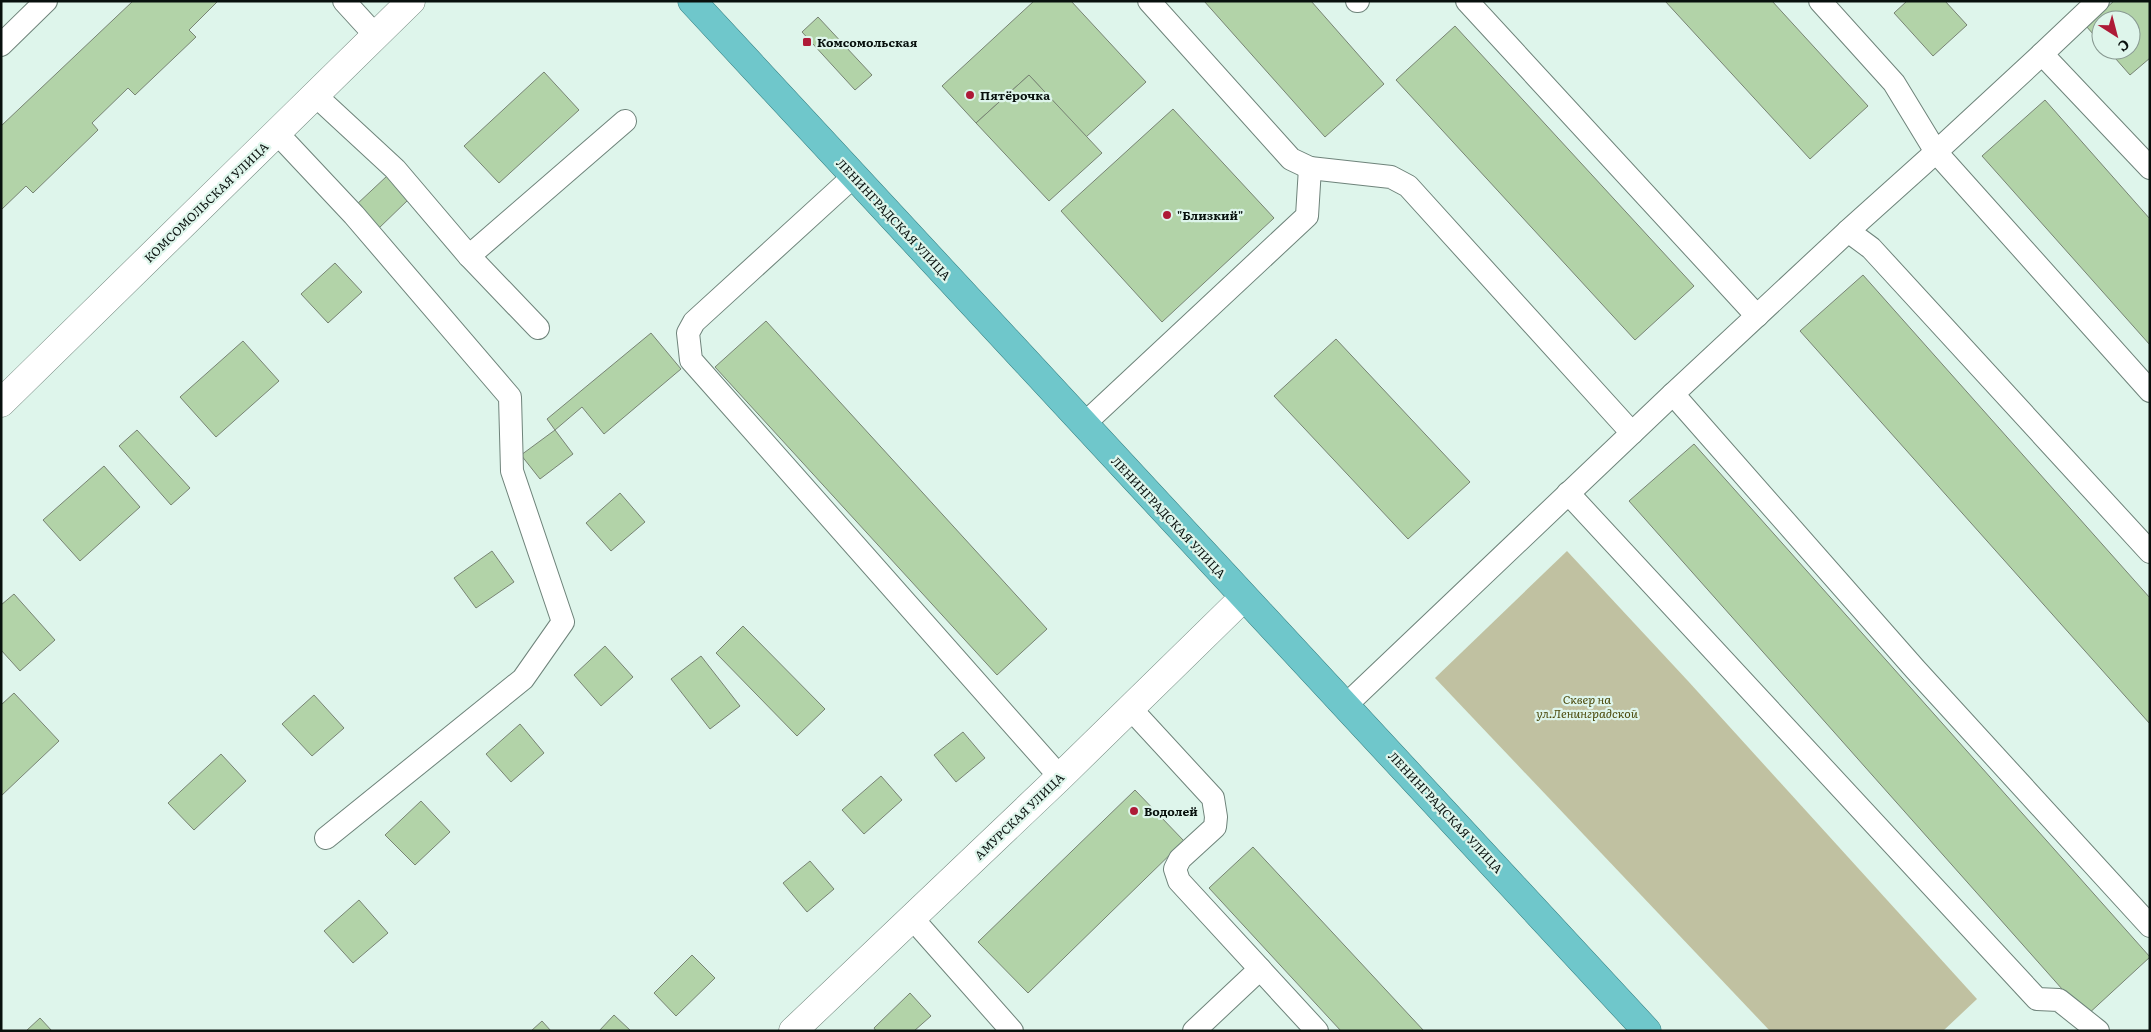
<svg xmlns="http://www.w3.org/2000/svg" width="2151" height="1032" viewBox="0 0 2151 1032" font-family="Literata,serif">
<rect width="100%" height="100%" fill="#def5eb"/>
<path fill="#c0c1a1" d="M 1567,551 L 1688,681 L 1977,999 L 1943,1031 L 1770,1031 L 1435,678 Z"/>
<g fill="#b2d3a8" stroke="#788474">
<path d="M 133,1 L 218,1 L 189,30 L 196,37 L 135,95 L 128,88 L 92,123 L 98,130 L 33,193 L 26,186 L 1,210 L 1,126 Z"/>
<path d="M 1034,1 L 1071,1 L 1146,82 L 1086,137 L 1029,75 L 976,123 L 942,86 Z"/>
<path d="M 1204,1 L 1311,1 L 1384,84 L 1325,137 Z"/>
<path d="M 1665,1 L 1772,1 L 1868,106 L 1810,159 Z"/>
<path d="M 1907,1 L 1945,1 L 1967,25 L 1933,56 L 1894,13 Z"/>
<path d="M 2114,1 L 2150,1 L 2150,58 L 2130,75 L 2108,50 L 2131,50 L 2131,20 L 2101,20 L 2101,43 L 2086,26 Z"/>
<path d="M 818,17 L 872,75 L 855,90 L 802,32 Z"/>
<path d="M 1455,26 L 1694,286 L 1635,340 L 1396,80 Z"/>
<path d="M 544,72 L 579,110 L 499,183 L 464,146 Z"/>
<path d="M 1029,75 L 1102,153 L 1049,201 L 976,123 Z"/>
<path d="M 2045,100 L 2150,219 L 2150,345 L 1982,156 Z"/>
<path d="M 1173,109 L 1274,218 L 1162,322 L 1061,211 Z"/>
<path d="M 387,176 L 409,199 L 378,229 L 356,205 Z"/>
<path d="M 335,263 L 362,292 L 328,323 L 301,294 Z"/>
<path d="M 1863,275 L 2150,598 L 2150,724 L 1800,331 Z"/>
<path d="M 766,321 L 1047,629 L 997,675 L 715,367 Z"/>
<path d="M 651,333 L 681,369 L 604,434 L 582,407 L 555,430 L 547,419 Z"/>
<path d="M 1336,339 L 1470,482 L 1408,539 L 1274,396 Z"/>
<path d="M 243,341 L 279,381 L 216,437 L 180,397 Z"/>
<path d="M 137,430 L 190,488 L 171,505 L 119,446 Z"/>
<path d="M 555,430 L 573,454 L 540,479 L 521,455 Z"/>
<path d="M 1694,444 L 2150,957 L 2086,1016 L 1629,501 Z"/>
<path d="M 104,466 L 140,507 L 80,561 L 43,520 Z"/>
<path d="M 620,493 L 645,522 L 611,551 L 586,523 Z"/>
<path d="M 492,551 L 514,582 L 476,608 L 454,578 Z"/>
<path d="M 14,594 L 55,640 L 20,671 L 1,650 L 1,605 Z"/>
<path d="M 743,626 L 825,709 L 797,736 L 716,653 Z"/>
<path d="M 605,646 L 633,677 L 601,706 L 574,675 Z"/>
<path d="M 701,656 L 740,706 L 710,729 L 671,679 Z"/>
<path d="M 14,693 L 59,741 L 1,796 L 1,705 Z"/>
<path d="M 314,695 L 344,728 L 312,756 L 282,724 Z"/>
<path d="M 520,724 L 544,753 L 511,782 L 486,754 Z"/>
<path d="M 963,732 L 985,758 L 956,782 L 934,755 Z"/>
<path d="M 221,754 L 246,781 L 194,830 L 168,803 Z"/>
<path d="M 881,776 L 902,800 L 864,834 L 842,810 Z"/>
<path d="M 1135,790 L 1184,841 L 1028,993 L 978,942 Z"/>
<path d="M 421,801 L 450,832 L 415,865 L 385,835 Z"/>
<path d="M 1253,847 L 1424,1031 L 1341,1031 L 1209,888 Z"/>
<path d="M 810,861 L 834,889 L 807,912 L 783,883 Z"/>
<path d="M 359,900 L 388,933 L 353,963 L 324,931 Z"/>
<path d="M 692,955 L 715,978 L 676,1016 L 654,993 Z"/>
<path d="M 910,993 L 931,1016 L 914,1031 L 876,1031 L 874,1028 Z"/>
<path d="M 614,1015 L 631,1031 L 599,1031 Z"/>
<path d="M 40,1018 L 52,1031 L 26,1031 Z"/>
<path d="M 542,1021 L 551,1031 L 531,1031 Z"/>
</g>
<g fill="none" stroke-linecap="round" stroke-linejoin="round">
<defs>
<g id="service">
<path d="M 344,1 L 376,36"/>
<path d="M 1149,1 L 1291,159 L 1310,168 L 1391,177 L 1408,186 L 1632,433"/>
<path d="M 1357,1 L 1358,1"/>
<path d="M 1467,1 L 1757,316"/>
<path d="M 1820,1 L 1894,83 L 1936,152 L 2042,54 L 2150,168"/>
<path d="M 1,45 L 46,1"/>
<path d="M 2042,54 L 2098,1"/>
<path d="M 315,95 L 395,169 L 469,256 L 538,328"/>
<path d="M 277,133 L 354,215 L 510,397 L 512,471 L 563,622 L 523,679 L 326,838"/>
<path d="M 854,176 L 694,322 L 688,333 L 691,360 L 1060,777"/>
<path d="M 1848,231 L 1936,152 L 2150,391"/>
<path d="M 469,256 L 625,121"/>
<path d="M 1083,425 L 1307,216 L 1310,168"/>
<path d="M 1568,493 L 2037,999 L 2059,1000 L 2098,1031"/>
<path d="M 2150,552 L 1871,248 L 1848,231 L 1673,394 L 1915,669 L 2150,926"/>
<path d="M 1346,705 L 1673,394"/>
<path d="M 1130,708 L 1213,798 L 1216,817 L 1215,827 L 1180,859 L 1175,869 L 1179,881 L 1317,1031"/>
<path d="M 912,918 L 1012,1031"/>
<path d="M 1194,1031 L 1260,969"/>
</g>
<path id="minor" d="M 793,1031 L 1060,777 L 1243,598"/>
<path id="secondary" d="M 1,403 L 411,1"/>
<path id="trunk" d="M 692,1 L 1647,1031"/>
</defs>
<use href="#service" stroke="#6e837a" stroke-width="24"/>
<use href="#minor" stroke="#6e837a" stroke-width="29"/>
<use href="#secondary" stroke="#6e837a" stroke-width="29"/>
<use href="#trunk" stroke="#347e80" stroke-width="29"/>
<use href="#service" stroke="#fff" stroke-width="22"/>
<use href="#minor" stroke="#fff" stroke-width="28"/>
<use href="#secondary" stroke="#fff" stroke-width="28"/>
<use href="#trunk" stroke="#6fc7cb" stroke-width="28"/>
</g>
<g fill="#ae1a37" stroke="#def5eb" stroke-width="2">
<rect x="802" y="37" width="10" height="10" rx="2.5"/>
<circle cx="970" cy="95" r="5"/>
<circle cx="1167" cy="215" r="5"/>
<circle cx="1134" cy="811" r="5"/>
</g>
<g text-anchor="middle" dominant-baseline="central" stroke-width="4.5" stroke-linejoin="round" paint-order="stroke">
<g font-size="12" font-weight="bold" fill="#08100d" stroke="#def5eb" text-anchor="start">
<text x="817" y="42">Комсомольская</text>
<text x="980" y="95">Пятёрочка</text>
<text x="1177" y="215">"Близкий"</text>
<text x="1144" y="811">Водолей</text>
</g>
<g font-size="12" fill="#08100d" stroke="#def5eb">
<text transform="translate(206 202) rotate(-44)">КОМСОМОЛЬСКАЯ УЛИЦА</text>
<text transform="translate(894 219) rotate(47)">ЛЕНИНГРАДСКАЯ УЛИЦА</text>
<text transform="translate(1169 517) rotate(47)">ЛЕНИНГРАДСКАЯ УЛИЦА</text>
<text transform="translate(1446 812) rotate(47)">ЛЕНИНГРАДСКАЯ УЛИЦА</text>
<text transform="translate(1019 816) rotate(-44)">АМУРСКАЯ УЛИЦА</text>
</g>
<g font-size="12" font-style="italic" fill="#4b4a0c" stroke="#def5eb">
<text x="1587" y="699">Сквер на<tspan x="1587" dy="14">ул.Ленинградской</tspan></text>
</g>
</g>
<rect width="2151" height="1032" fill="none" stroke="#08100d" stroke-width="5"/>
<g transform="translate(2116 35) rotate(144)"><circle r="24" fill="#def5eb" stroke="#889992"/>
<path d="M0-4L9 19L0 12L-9 19Z" fill="#ae1a37"/>
<text y="-8" font-size="14" font-weight="bold" text-anchor="middle" fill="#08100d">С</text>
</g>
</svg>
